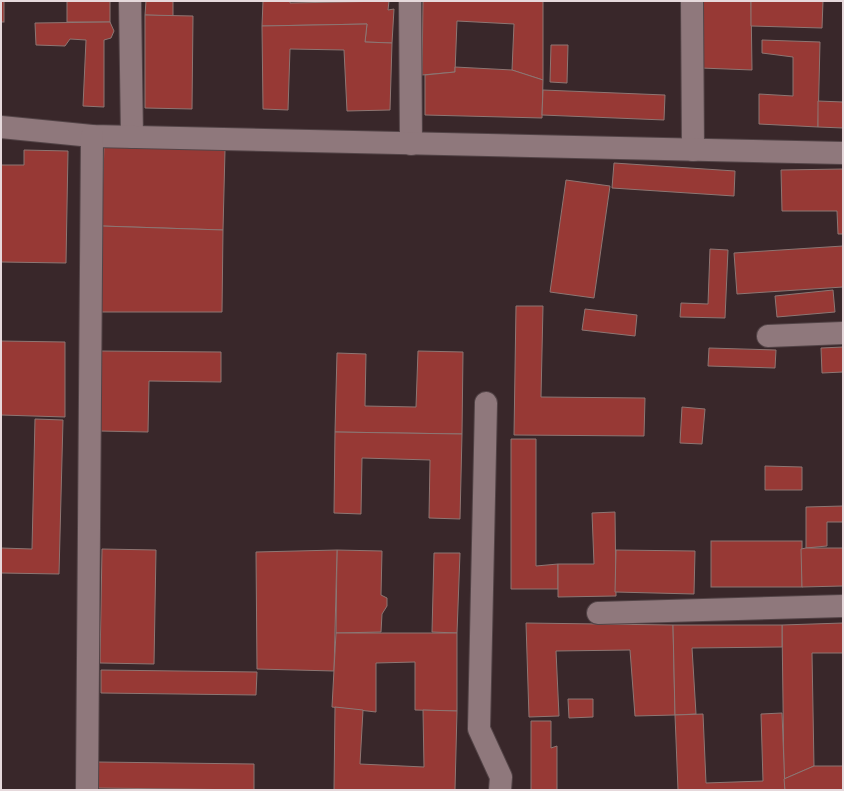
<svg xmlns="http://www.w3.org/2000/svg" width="844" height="791" viewBox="0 0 844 791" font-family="'Asap Condensed',sans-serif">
<rect width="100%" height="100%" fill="#39272a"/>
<g fill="#973935" stroke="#8d7673">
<rect x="1" y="1" width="3" height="21"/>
<rect x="67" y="1" width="43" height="21"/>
<path d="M 146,1 L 173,1 L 173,16 L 145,15 Z"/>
<path d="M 263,1 L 290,1 L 290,3 L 389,1 L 388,10 L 394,9 L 392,43 L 365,42 L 367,24 L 262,26 Z"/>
<path d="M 423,1 L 543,1 L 543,80 L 512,70 L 514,24 L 457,21 L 455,72 L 422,75 Z"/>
<path d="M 701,1 L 751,1 L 752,70 L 701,68 Z"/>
<path d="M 751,1 L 823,1 L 822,28 L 751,26 Z"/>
<path d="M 145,15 L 193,16 L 192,109 L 145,108 Z"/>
<path d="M 110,22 L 114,31 L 111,38 L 104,40 L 104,107 L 83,106 L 86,40 L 70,39 L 65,46 L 36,45 L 35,23 Z"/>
<path d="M 367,24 L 365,42 L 392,43 L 390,110 L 347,111 L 344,50 L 290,49 L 288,110 L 263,109 L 262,26 Z"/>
<path d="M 762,40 L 820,42 L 818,127 L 759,124 L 759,94 L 793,96 L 793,57 L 762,53 Z"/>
<path d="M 551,45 L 568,45 L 567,83 L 550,82 Z"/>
<path d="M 455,67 L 512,70 L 543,80 L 542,118 L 425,115 L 425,75 L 455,72 Z"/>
<path d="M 543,90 L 665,95 L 664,120 L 542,115 Z"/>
<path d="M 818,101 L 843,102 L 843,128 L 818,127 Z"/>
<path d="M 104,146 L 225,150 L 223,230 L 101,226 Z"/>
<path d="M 24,150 L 68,151 L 66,263 L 1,262 L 1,165 L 24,165 Z"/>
<path d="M 614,163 L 735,171 L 734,196 L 612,188 Z"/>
<path d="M 843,169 L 843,234 L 838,234 L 837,211 L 782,211 L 781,170 Z"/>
<path d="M 566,180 L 610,186 L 594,298 L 550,292 Z"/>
<path d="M 101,226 L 223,230 L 222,312 L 100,312 Z"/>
<path d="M 843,246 L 843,287 L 737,294 L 734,253 Z"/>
<path d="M 710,249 L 728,250 L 725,318 L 680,317 L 681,303 L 708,304 Z"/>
<path d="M 833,290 L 835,312 L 777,317 L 775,296 Z"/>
<path d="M 516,306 L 543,306 L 541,397 L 645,398 L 644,436 L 514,435 Z"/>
<path d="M 585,309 L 637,315 L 635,336 L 582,330 Z"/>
<path d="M 1,341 L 65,342 L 65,417 L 1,415 Z"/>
<path d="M 843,347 L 843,372 L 822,373 L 821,348 Z"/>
<path d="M 709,348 L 776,350 L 775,368 L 708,366 Z"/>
<path d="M 100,351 L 221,352 L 221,382 L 149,381 L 148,432 L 99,431 Z"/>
<path d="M 418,351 L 463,352 L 462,434 L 335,432 L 337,353 L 366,354 L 365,406 L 416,407 Z"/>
<path d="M 682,407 L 705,409 L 702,444 L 680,443 Z"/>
<path d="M 35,419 L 63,420 L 59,574 L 1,573 L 1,548 L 32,549 Z"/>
<path d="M 335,432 L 462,434 L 460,519 L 429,518 L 430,460 L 362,458 L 361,514 L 334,513 Z"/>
<path d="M 511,439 L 536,439 L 536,566 L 558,564 L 558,589 L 511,589 Z"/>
<path d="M 765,466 L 802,467 L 802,490 L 765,490 Z"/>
<path d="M 843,506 L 843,522 L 827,522 L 827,546 L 806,548 L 806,507 Z"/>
<path d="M 615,512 L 616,596 L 558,597 L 558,564 L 594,564 L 592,513 Z"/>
<rect x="711" y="541" width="91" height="46"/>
<path d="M 806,548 L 843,548 L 843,586 L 802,587 L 801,549 Z"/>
<path d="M 102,549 L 156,550 L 154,664 L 100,663 Z"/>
<path d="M 337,550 L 382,551 L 381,595 L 387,598 L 387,606 L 382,614 L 381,632 L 336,633 Z"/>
<path d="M 337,550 L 334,671 L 257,669 L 256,552 Z"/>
<path d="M 616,550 L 695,551 L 694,594 L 615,592 Z"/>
<path d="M 434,553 L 460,553 L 457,633 L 432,632 Z"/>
<path d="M 526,623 L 673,625 L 675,715 L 635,716 L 630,650 L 556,651 L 559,716 L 529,717 Z"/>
<path d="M 843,623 L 843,653 L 812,653 L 814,766 L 784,779 L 782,625 Z"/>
<path d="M 673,625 L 782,625 L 782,647 L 692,648 L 696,714 L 675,715 Z"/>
<path d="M 336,633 L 457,633 L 457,711 L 415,710 L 415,662 L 376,663 L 376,712 L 332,707 Z"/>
<path d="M 101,670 L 257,672 L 256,695 L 101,693 Z"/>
<path d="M 568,699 L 593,699 L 593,717 L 569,718 Z"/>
<path d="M 335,707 L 363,710 L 360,764 L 424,767 L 423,710 L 457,711 L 455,790 L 334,790 Z"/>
<path d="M 782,713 L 785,790 L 678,790 L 675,715 L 703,714 L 706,783 L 763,781 L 761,714 Z"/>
<path d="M 531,721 L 551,721 L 551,748 L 557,746 L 557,790 L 531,790 Z"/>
<path d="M 98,762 L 254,764 L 254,790 L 98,788 Z"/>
<path d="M 814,766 L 843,766 L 843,790 L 785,790 L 784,779 Z"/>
</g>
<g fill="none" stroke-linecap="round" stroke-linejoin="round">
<defs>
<g id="street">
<path d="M 130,1 L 132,137"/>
<path d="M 410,1 L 411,144"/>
<path d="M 692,1 L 693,150"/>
<path d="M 1,127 L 92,136 L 843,153"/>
<path d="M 768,336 L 843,333"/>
<path d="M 486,403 L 479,729 L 501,777 L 500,790"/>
<path d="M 598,613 L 843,606"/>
<path d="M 87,790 L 92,136"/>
</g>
</defs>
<use href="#street" stroke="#534447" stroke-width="24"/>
<use href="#street" stroke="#8f787c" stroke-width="22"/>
</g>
<rect width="844" height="791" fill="none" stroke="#e6d9dc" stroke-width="4"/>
</svg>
